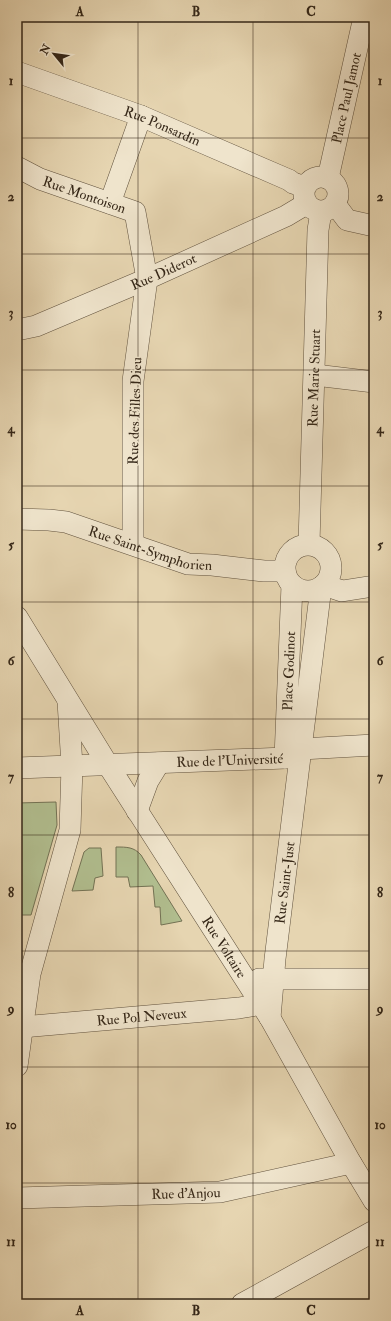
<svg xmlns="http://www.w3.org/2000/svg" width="391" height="1321" viewBox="0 0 391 1321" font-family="'IM FELL Double Pica',serif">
<rect width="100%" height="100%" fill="#e6d5b1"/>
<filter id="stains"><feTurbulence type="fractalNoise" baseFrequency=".005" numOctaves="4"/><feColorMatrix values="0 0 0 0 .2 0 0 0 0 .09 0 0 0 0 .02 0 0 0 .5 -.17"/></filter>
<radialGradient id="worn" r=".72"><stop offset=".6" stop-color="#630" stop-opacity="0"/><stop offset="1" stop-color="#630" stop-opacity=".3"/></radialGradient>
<g fill="#b1be8f" stroke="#737254">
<path d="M 56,802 L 57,825 L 31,915 L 17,915 L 17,803 Z"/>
<path d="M 116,847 C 127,847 134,847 141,855 L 182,921 L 161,925 L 160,907 L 155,907 L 153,886 L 130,887 L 128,877 L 116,877 Z"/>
<path d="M 89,848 L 101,848 L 103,876 L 95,878 L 93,890 L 72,891 L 84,852 Z"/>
</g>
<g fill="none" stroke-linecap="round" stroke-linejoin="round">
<defs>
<g id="minor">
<path id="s1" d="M 17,72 L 141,116 L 289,180 L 293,183 L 305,187"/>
<path id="s2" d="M 17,167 L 40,179 L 135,212 L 147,279 L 133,381 L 133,544"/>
<circle cx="321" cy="194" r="17"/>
<path id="s3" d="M 328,178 L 364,17"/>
<path d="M 110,203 L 141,116"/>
<path d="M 335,204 L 347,220 L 374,226"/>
<path id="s4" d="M 17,330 L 36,326 L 147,279 L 286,216 L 306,204"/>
<path d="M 315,375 L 374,382"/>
<path id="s5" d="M 17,519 L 49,520 L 66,522 L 188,564 L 212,565 L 264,571 L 285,571"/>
<path id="s6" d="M 309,544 L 318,230 L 321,212"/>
<circle cx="308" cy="568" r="23"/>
<path d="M 324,585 L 342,591 L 374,586"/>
<path id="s7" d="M 17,617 L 108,765 L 270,1018 L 351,1163 L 374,1201"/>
<path id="s8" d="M 285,758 L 292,585"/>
<path id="s9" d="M 17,768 L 285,758 L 301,749 L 374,745"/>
<path d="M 137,811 L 148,781 L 159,763"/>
<path d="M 259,979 L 374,979"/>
<path id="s10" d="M 270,1018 L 275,959 L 321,587"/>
<path id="s11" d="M 22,1027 L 239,1008 L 262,1004"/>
<path d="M 17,1066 L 30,974 L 70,830 L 72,766 L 68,701"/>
<path id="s12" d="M 17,1198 L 220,1192 L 351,1163"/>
<path d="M 242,1304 L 374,1231"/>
</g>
</defs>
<use href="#minor" stroke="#61523e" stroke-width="22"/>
<use href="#minor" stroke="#efe4cc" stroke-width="21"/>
</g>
<path fill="none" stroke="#352718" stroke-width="1" stroke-opacity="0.55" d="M 138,17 L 138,1304M 253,17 L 253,1304M 17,138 L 374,138M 17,254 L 374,254M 17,370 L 374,370M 17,486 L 374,486M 17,602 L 374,602M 17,719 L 374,719M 17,835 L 374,835M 17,951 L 374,951M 17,1067 L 374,1067M 17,1183 L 374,1183"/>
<g text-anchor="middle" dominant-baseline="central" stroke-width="3" stroke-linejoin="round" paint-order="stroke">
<g font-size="14" fill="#352718" stroke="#efe4cc">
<text stroke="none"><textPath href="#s3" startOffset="82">Place Paul Jamot</textPath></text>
<text stroke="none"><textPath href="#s1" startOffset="155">Rue Ponsardin</textPath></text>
<text stroke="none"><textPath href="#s2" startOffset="73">Rue Montoison</textPath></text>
<text stroke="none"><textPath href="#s4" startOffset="158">Rue Diderot</textPath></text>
<text stroke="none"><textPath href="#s6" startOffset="166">Rue Marie Stuart</textPath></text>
<text transform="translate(135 411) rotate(-88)">Rue des Filles Dieu</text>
<text stroke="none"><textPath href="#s5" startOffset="138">Rue Saint-Symphorien</textPath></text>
<text stroke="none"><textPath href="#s8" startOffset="87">Place Godinot</textPath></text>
<text stroke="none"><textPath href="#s9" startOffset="213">Rue de l'Université</textPath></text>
<text stroke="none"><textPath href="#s10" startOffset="136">Rue Saint-Just</textPath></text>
<text stroke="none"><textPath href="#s7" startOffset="390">Rue Voltaire</textPath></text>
<text stroke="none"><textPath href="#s11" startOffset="120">Rue Pol Neveux</textPath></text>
<text stroke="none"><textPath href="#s12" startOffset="169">Rue d'Anjou</textPath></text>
</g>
</g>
<rect width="391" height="1321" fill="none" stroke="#e6d5b1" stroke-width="44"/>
<g transform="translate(54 54) rotate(299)" stroke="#efe4cc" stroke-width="3" paint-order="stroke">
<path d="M0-3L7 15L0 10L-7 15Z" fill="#352718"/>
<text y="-6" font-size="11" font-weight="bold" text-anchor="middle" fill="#352718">N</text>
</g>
<rect x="22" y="22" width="347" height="1277" fill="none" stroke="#352718" stroke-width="1.5"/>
<g font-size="13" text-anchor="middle" font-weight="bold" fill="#352718">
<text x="80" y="16">A</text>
<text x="196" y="16">B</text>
<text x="311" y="16">C</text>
<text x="11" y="85">1</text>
<text x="380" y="85">1</text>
<text x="11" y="201">2</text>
<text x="380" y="201">2</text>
<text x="11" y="317">3</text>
<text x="380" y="317">3</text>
<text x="11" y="433">4</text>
<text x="380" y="433">4</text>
<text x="11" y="549">5</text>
<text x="380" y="549">5</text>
<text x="11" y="665">6</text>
<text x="380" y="665">6</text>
<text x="11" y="781">7</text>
<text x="380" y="781">7</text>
<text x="11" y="897">8</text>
<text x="380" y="897">8</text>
<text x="11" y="1013">9</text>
<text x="380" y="1013">9</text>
<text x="11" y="1129">10</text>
<text x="380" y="1129">10</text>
<text x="11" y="1246">11</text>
<text x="380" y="1246">11</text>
<text x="80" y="1315">A</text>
<text x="196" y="1315">B</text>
<text x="311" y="1315">C</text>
</g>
<rect width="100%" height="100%" filter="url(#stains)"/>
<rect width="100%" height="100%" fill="url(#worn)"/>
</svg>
